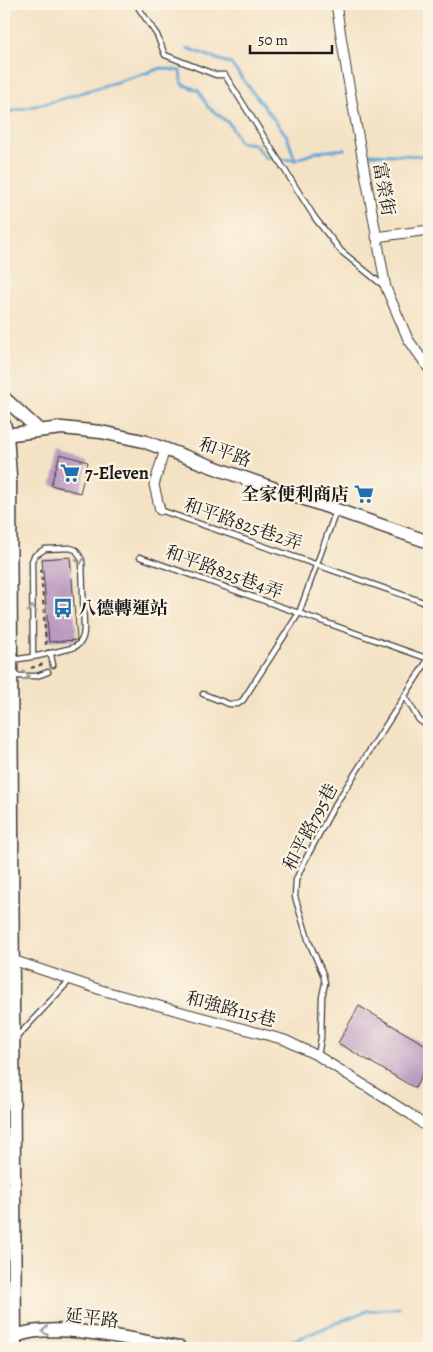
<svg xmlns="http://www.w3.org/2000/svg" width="433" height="1352" viewBox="0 0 433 1352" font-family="Alegreya,'Noto Serif TC',serif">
<rect width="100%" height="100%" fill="#fcf5e5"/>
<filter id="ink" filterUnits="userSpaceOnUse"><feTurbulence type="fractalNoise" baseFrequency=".02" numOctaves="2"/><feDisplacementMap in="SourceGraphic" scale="10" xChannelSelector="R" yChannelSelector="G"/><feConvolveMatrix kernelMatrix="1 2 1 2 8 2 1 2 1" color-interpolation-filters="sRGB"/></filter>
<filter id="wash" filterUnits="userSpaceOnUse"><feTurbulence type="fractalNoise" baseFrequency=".0096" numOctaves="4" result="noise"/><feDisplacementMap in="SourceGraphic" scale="20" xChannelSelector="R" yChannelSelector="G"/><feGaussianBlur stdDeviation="1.12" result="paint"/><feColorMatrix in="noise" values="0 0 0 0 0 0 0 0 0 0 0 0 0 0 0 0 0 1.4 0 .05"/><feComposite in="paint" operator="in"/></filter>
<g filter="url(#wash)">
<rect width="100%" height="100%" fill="#f4e2c5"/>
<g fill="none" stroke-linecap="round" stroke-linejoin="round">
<g stroke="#5fa7d5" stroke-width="3">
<path d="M 187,48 L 231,64 L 287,136 L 295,160"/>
<path d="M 4,113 L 55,101 L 162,68 L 180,71 L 182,84 L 199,91 L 208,107 L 230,124 L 239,142 L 254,144 L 266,158 L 295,160 L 317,152 L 345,149"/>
<path d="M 370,154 L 429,156"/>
<path d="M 257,1344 L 288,1343 L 366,1311 L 399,1308"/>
</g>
</g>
<g id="blocks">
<g fill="#ba9ac1">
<path d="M 60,454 L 88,462 L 80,493 L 51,485 Z"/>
<path d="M 70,557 L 77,640 L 49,642 L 42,559 Z"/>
<path d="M 359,1006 L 429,1047 L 429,1062 L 415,1088 L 338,1043 Z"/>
</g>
</g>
</g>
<g filter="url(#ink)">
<use href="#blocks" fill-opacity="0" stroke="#3c3a35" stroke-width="1"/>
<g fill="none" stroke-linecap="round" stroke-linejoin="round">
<defs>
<g id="lane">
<path d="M 136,4 L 157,35 L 165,55 L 216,75 L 225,75 L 315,218 L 341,251 L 385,287"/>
<path d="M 160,510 L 429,604"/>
<path d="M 140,557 L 429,659"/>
<path d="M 48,653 L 51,655 L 53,665"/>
<path d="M 4,660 C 26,660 50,653 72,648 C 81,645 84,638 84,629 L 82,560 L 76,550 L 70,548 L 45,549 L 34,556 L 32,561 L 33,656"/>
<path d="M 4,676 L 37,676 L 48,672"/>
<path d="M 203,694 L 229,704 L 238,704 L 243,700 L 299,613 L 336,511"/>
<path d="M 405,696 L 419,720 L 429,727"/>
<path d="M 17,1037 L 70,980"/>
<path d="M 318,1056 L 321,1038 L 322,997 L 325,983 L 323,974 L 309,942 L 295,897 L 296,880 L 303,864 L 333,808 L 429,658"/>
</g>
<g id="street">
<path d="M 336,4 L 347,74 L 386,288 L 408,339 L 429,369"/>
<path d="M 376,237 L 429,230"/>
<path d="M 160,510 L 154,485 L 165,449"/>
<path d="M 4,957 L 101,990 L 285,1040 L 318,1056 L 410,1114 L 429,1129"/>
</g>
<g id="secondary">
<path d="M 4,398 L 39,430"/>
<path d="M 4,424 L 7,434 L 10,476 L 15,1348"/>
<path d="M 4,435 L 62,428 L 101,432 L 143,441 L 224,471 L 429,542"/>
<path d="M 4,1346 C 7,1343 12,1338 16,1336 C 54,1320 138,1341 180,1348"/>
</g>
</defs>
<use href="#lane" stroke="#3c3a35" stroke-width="7"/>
<use href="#street" stroke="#3c3a35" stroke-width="11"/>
<use href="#secondary" stroke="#3c3a35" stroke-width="15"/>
<g stroke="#3c3a35" stroke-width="2" stroke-dasharray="4 4" stroke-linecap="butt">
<path d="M 41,569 L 46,645"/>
<path d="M 31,668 L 43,664"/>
</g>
<use href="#lane" stroke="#fff" stroke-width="4.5"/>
<use href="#street" stroke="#fff" stroke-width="9"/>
<use href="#secondary" stroke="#fff" stroke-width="12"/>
</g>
<defs><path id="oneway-chevron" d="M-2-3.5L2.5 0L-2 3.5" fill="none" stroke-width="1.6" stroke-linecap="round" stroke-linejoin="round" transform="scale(1.25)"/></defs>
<g stroke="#999">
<use href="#oneway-chevron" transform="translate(80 561) rotate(77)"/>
<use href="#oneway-chevron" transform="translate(32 609) rotate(-91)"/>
<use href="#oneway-chevron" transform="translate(26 676)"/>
<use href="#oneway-chevron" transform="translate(45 1331) rotate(175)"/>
</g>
</g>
<defs>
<symbol id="supermarket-bare" viewBox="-9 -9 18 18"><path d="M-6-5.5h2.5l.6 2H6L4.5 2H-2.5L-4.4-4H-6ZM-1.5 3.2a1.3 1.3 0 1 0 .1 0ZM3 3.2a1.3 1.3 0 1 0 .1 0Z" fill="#1f6fb2" stroke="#fcf5e5" stroke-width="2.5" paint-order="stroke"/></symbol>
<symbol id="bus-bare" viewBox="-9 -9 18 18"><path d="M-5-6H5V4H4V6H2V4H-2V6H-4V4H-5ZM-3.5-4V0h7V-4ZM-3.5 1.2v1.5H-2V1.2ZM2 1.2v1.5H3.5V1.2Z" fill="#1f6fb2" stroke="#fcf5e5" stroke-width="2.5" paint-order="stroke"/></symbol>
</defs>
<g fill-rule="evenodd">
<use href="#supermarket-bare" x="56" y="459" width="28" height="28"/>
<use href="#supermarket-bare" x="350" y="480" width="28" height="28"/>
<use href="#bus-bare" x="49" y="594" width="28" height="28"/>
</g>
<g text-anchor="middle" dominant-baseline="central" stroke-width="4.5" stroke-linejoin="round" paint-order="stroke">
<g font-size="18" fill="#1c1c1c" stroke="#fcf5e5">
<text transform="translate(384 189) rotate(80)">富榮街</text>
<text transform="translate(225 452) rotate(20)">和平路</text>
<text transform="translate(243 524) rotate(19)">和平路825巷2弄</text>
<text transform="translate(224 572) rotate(20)">和平路825巷4弄</text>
<text transform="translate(310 827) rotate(-62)">和平路795巷</text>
<text transform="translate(231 1009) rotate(15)">和強路115巷</text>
<text transform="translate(92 1318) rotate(7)">延平路</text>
</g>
<g font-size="18" font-weight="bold" fill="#1c1c1c" stroke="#fcf5e5" text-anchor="start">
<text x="85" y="473">7-Eleven</text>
<text x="349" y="494" text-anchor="end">全家便利商店</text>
<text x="78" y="608">八德轉運站</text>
</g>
</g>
<rect width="433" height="1352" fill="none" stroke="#fcf5e5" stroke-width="20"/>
<path d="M250 45v8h82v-8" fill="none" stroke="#1c1c1c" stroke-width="2.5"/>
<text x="258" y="45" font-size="15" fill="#1c1c1c" stroke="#fcf5e5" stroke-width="4" paint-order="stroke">50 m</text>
</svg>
